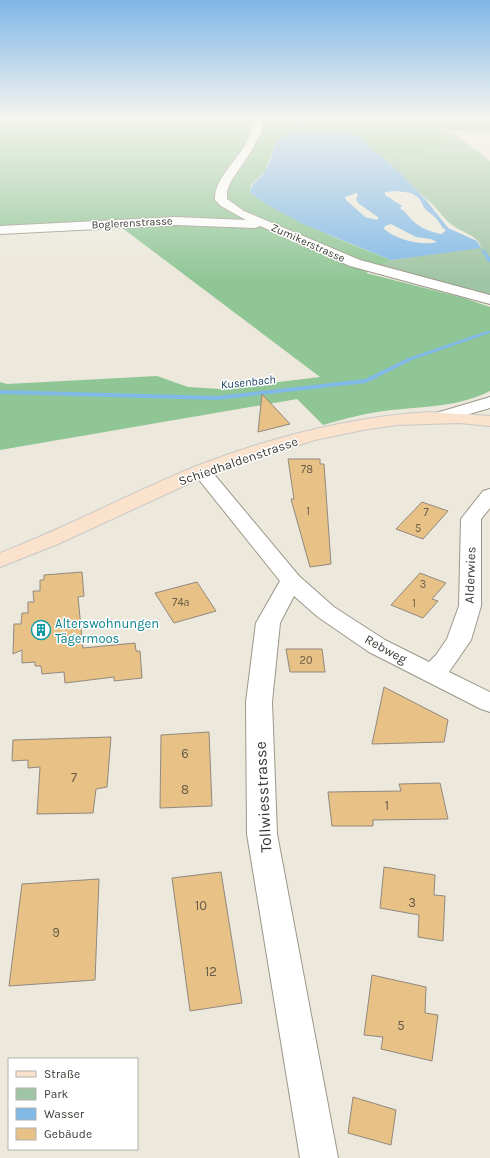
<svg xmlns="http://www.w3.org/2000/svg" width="490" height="1158" viewBox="0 0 490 1158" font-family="Karla,sans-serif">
<rect width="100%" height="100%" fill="#ece8db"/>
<path fill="#a0c5a4" d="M 429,131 L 453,133 L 490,161 L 490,296 L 377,266 L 391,260 L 481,247 C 478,236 464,233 455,227 C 445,221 438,209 429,201 C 409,183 389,166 369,148 Z"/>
<path fill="#90c696" d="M 0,118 L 490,118 L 490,131 L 443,131 L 448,144 L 424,151 L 423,155 L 410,156 L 401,152 L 380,155 L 369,148 L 361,138 L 346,133 L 299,132 L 275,144 L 265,171 L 251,185 L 250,193 C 293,222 342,240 391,260 L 366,273 L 464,298 L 490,307 L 490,391 C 455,409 415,406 377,412 C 359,415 340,420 323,425 L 297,399 L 0,450 L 0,382 L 7,384 L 157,376 L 188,387 L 221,389 L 320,377 L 113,221 L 0,228 Z"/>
<path fill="#81b9e6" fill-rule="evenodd" d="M 299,132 L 346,133 L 361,138 L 369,148 L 380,155 L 402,175 L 426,200 L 448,228 L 477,241 L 481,248 L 391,260 L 303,224 L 271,207 L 250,193 C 252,180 260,181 265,171 C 278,149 267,138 299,132 ZM 396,191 L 411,193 L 419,198 L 425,209 L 436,218 L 443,228 L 446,230 L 442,234 C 433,233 420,228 413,221 C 408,216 406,212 400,208 L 402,206 L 385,195 L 385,192 ZM 357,193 L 358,195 L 356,199 L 358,203 L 379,218 L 377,220 L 365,217 L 346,200 L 345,197 ZM 391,224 L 416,237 L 431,239 L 437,242 C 421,246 397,240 384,229 L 385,226 Z"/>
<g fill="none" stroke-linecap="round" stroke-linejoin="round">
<g fill="#81b9e6" fill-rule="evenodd">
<path d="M 291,118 L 296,118 L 301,120 L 302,126 L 313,129 L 311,130 L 299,128 L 298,121 Z"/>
<path d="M 481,249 L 485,250 L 490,257 L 490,262 L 488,262 L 481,250 Z"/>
<path d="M 487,331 L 490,331 L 490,333 L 412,360 L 366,383 L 217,400 L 0,394 L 0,390 L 217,396 L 365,379 L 408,358 Z"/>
</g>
</g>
<g fill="#e7c186" stroke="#91897f">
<path d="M 262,394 L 290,424 L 258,432 Z"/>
<path d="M 288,459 L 320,459 L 320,464 L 324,464 L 331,564 L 310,567 L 291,499 L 294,499 Z"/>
<path d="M 422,502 L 448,511 L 423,539 L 396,529 Z"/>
<path d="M 82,572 L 84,596 L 78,597 L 83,648 L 135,643 L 136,651 L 140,651 L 142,678 L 114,681 L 114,677 L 65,683 L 64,672 L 42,674 L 41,666 L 35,666 L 35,662 L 22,663 L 22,650 L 13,654 L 14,624 L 21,624 L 22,613 L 28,613 L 28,602 L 34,602 L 33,591 L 40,591 L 40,580 L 44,580 L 44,575 Z"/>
<path d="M 420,573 L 446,583 L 432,599 L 438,601 L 423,618 L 391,605 Z"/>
<path d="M 197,582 L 216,611 L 174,623 L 155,593 Z"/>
<path d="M 286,649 L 322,649 L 325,672 L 290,672 Z"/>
<path d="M 384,687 L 448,720 L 444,742 L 372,744 Z"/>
<path d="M 209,732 L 212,806 L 160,808 L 161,735 Z"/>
<path d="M 111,737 L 107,787 L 96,789 L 93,813 L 37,814 L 40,767 L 28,768 L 28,760 L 12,761 L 13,740 Z"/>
<path d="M 440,783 L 448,819 L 373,820 L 373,826 L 332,826 L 328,792 L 401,791 L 399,784 Z"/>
<path d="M 384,867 L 435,875 L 434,895 L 445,896 L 443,941 L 418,937 L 419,915 L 380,908 Z"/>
<path d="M 221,872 L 242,1003 L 190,1011 L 172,878 Z"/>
<path d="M 99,879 L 95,980 L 9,986 L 22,884 Z"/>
<path d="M 372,975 L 426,987 L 425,1013 L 438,1015 L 432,1061 L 381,1049 L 383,1037 L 364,1035 Z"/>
<path d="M 353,1097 L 396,1110 L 391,1145 L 348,1133 Z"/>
</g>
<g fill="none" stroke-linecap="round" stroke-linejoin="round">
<defs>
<g id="minor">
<path d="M 251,118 L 261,118 L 262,125 L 261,133 L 250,153 L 231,181 L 227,191 L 227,199 L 244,211 L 360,260 L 490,295 L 490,304 L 350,266 L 260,226 L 255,228 L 176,225 L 0,234 L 0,226 L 176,217 L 246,220 L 221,206 L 215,200 C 214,170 258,148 251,118 Z"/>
<path d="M 490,397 L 490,408 L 442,422 L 436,421 L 433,417 L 436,413 Z"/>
<path d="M 201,465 L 208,467 L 299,576 L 334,607 L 385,640 L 429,662 L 436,655 L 447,639 L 459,606 L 461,519 L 483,491 L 490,489 L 490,508 L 481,519 L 481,606 L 471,640 L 449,672 L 490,692 L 490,712 L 481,709 L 369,652 L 318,617 L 294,596 L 280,623 L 272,702 L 277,834 L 338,1158 L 300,1158 L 247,834 L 246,702 L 256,623 L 280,581 L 192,471 L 194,467 Z"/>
</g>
<path id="major" d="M 428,412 L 490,416 L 490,426 L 459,423 L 398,425 L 368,429 L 315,440 L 212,473 L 58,544 L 0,567 L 0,553 C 68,527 132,492 199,465 C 272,437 350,417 428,412 Z"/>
</defs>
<use href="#minor" stroke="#9c978b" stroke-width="2"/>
<use href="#major" stroke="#c8c8c6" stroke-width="2"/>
<use href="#minor" fill="#fff" fill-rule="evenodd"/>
<use href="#major" fill="#fae2cd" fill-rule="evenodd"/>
</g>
<linearGradient id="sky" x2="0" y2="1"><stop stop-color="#7fb6e7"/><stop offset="0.42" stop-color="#f6f5ef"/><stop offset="1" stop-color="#f6f5ef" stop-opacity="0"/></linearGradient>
<rect width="490" height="280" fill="url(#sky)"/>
<defs>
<symbol id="building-ring" viewBox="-11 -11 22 22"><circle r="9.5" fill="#fff" stroke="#0f9aa8" stroke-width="1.5"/><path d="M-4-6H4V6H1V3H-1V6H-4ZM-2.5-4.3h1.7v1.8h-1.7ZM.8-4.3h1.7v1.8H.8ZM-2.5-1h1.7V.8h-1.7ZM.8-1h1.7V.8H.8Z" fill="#0f9aa8"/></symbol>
</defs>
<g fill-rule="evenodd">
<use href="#building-ring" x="30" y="619" width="22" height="22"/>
</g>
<g text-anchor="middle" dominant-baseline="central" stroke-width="3" stroke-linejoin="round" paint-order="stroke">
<g font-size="11" fill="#3b3a34" stroke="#fff">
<text transform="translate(132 223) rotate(-3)">Boglerenstrasse</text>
<text transform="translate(308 243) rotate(24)">Zumikerstrasse</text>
</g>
<g font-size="11" fill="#665c48">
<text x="307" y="469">78</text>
<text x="308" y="511">1</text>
<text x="426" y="512">7</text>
<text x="418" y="528">5</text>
<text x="423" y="584">3</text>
<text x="181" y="602">74a</text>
<text x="414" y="603">1</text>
<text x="306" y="660">20</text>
</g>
<g font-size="12" font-style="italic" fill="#153f5e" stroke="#fff">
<text transform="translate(248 382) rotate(-6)">Kusenbach</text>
</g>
<g font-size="13" fill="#3b3a34" stroke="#fff">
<text transform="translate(238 461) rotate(-19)">Schiedhaldenstrasse</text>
<text transform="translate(470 575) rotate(-88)">Alderwies</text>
<text transform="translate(386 649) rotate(29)">Rebweg</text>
</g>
<g font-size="13" fill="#0d838f" stroke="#fff" text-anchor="start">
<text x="55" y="623">Alterswohnungen<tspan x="55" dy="15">Tägermoos</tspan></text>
</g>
<g font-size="13" fill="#665c48">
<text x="185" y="753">6</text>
<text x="74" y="777">7</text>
<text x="185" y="789">8</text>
<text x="387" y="805">1</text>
<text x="412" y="902">3</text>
<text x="201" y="905">10</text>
<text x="56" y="932">9</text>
<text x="211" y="971">12</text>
<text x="401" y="1025">5</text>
</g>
<g font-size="16" fill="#3b3a34" stroke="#fff">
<text transform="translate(263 797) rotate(-93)">Tollwiesstrasse</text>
</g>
</g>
<rect x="8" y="1058" width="130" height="92" fill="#ffffff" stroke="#b1b0ae"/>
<rect x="16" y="1071" width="20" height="6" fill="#fae2cd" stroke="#b1b0ae"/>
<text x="44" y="1078" font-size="12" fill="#3b3a34">Straße</text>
<rect x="16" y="1088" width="20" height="12" fill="#a0c5a4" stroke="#b1b0ae"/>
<text x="44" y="1098" font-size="12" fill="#3b3a34">Park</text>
<rect x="16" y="1108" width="20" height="12" fill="#81b9e6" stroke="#b1b0ae"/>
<text x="44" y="1118" font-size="12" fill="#3b3a34">Wasser</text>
<rect x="16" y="1128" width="20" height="12" fill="#e7c186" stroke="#b1b0ae"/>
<text x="44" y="1138" font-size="12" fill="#3b3a34">Gebäude</text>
</svg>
